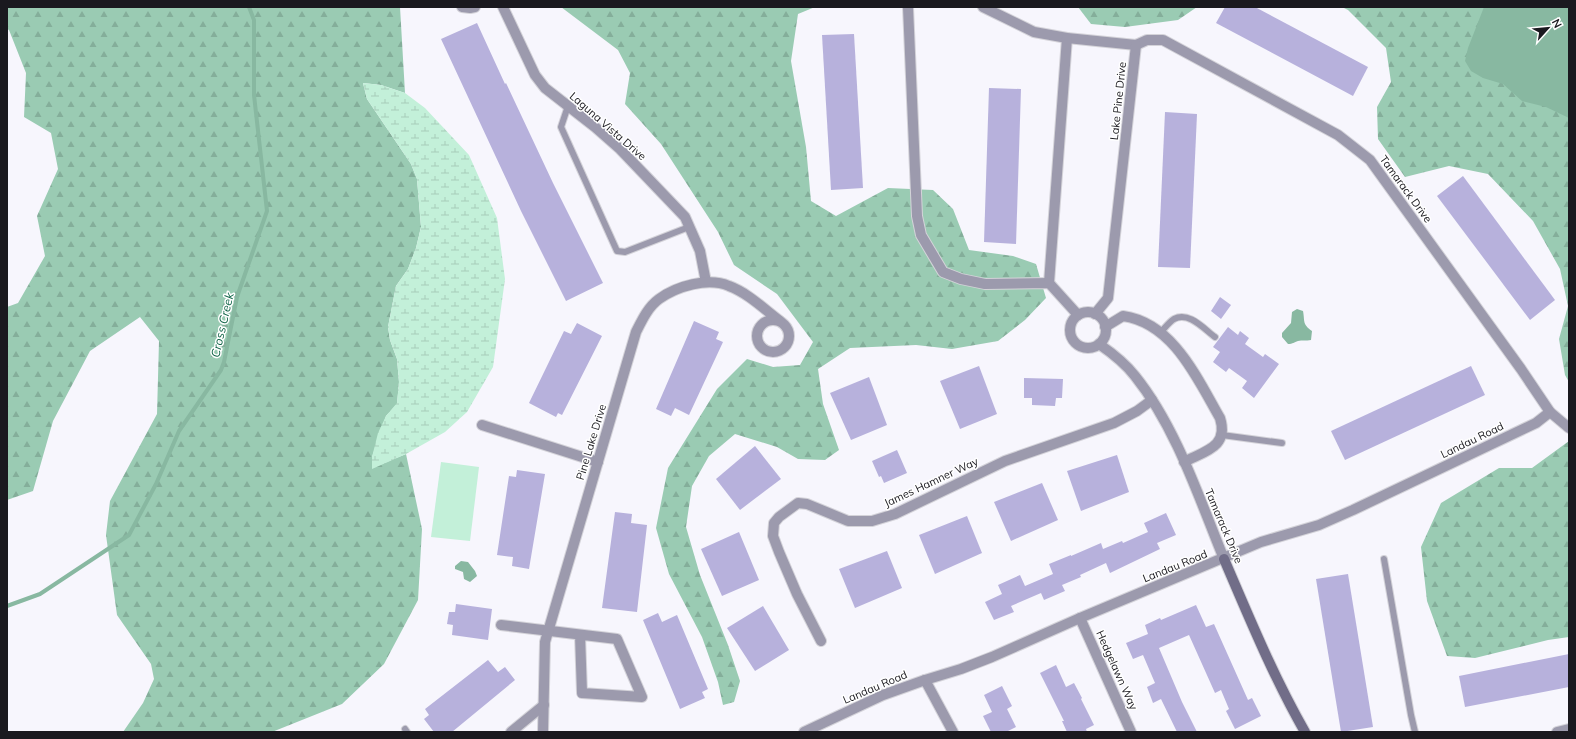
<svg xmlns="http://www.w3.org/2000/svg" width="1576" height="739" viewBox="0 0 1576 739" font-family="Mulish,sans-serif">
<defs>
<pattern id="forest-firs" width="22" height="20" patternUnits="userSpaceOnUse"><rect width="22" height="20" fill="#9acbb3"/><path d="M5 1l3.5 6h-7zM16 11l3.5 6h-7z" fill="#84ae9a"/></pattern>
<pattern id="wetland-marsh" width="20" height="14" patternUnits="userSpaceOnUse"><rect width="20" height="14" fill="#c3f0d9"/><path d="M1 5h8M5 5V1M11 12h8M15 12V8" fill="none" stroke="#a7cdba"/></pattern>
</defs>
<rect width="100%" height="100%" fill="#f7f6fd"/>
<g fill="url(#forest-firs)">
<path d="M 7,7 L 400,7 L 405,93 L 381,85 L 363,83 L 367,99 L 411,164 L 417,179 L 421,227 L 416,248 L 408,269 L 396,286 L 388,327 L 390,340 L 397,359 L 399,382 L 397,404 L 386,416 L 372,457 L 372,468 L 406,454 L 422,529 L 418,600 L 384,664 L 342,704 L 272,732 L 123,732 L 143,703 L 154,679 L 151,664 L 117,615 L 106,535 L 110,501 L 157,414 L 159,341 L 140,317 L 90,351 L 53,421 L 33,491 L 7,500 L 7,307 L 18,303 L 45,256 L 37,216 L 58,169 L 51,133 L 24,117 L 26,73 L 9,30 L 7,29 Z"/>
<path d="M 561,7 L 815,7 L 798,14 L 791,61 L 806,147 L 811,201 L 836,216 L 888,188 L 933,190 L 953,209 L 969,250 L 1013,256 L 1036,264 L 1046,298 L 1025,320 L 998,341 L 952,349 L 916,345 L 850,348 L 818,369 L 823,404 L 839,450 L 825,460 L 798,459 L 777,447 L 735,434 L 709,456 L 692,486 L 686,527 L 700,575 L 728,645 L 740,681 L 734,702 L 723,705 L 718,682 L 702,637 L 669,574 L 656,528 L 668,468 L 717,389 L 747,359 L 773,367 L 800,365 L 813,342 L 777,294 L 734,265 L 718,232 L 661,144 L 625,104 L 630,73 L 618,50 Z"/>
<path d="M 1078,7 L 1197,7 L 1178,20 L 1125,27 L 1091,24 Z"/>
<path d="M 1342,7 L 1569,7 L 1569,382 L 1565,375 L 1559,339 L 1568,306 L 1560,269 L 1533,221 L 1488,174 L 1449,166 L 1405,177 L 1378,139 L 1377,107 L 1391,82 L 1386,48 L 1348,10 Z"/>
<path d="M 1569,441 L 1569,637 L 1548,640 L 1475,658 L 1447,656 L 1427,601 L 1421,547 L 1441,503 L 1499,468 L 1532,468 Z"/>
</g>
<path fill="url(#wetland-marsh)" d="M 363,83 L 381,85 L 405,93 L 425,108 L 469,155 L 497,218 L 505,279 L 493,367 L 467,412 L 445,432 L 406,454 L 372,469 L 372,457 L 378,433 L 386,416 L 397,403 L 399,382 L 397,359 L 390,340 L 388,327 L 396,286 L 408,269 L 416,248 L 421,227 L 417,179 L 411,164 L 367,99 Z"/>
<path fill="#c3f0d9" d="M 441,462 L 479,467 L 470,541 L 431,537 Z"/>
<g fill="#88b8a1">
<path d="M 1484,7 L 1569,7 L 1569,118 L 1546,107 L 1522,101 L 1503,84 L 1483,78 L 1471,71 L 1465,61 L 1468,48 Z"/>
<path d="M 1297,309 L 1303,311 C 1305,321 1302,324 1312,331 L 1311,340 C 1306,341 1302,340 1298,341 C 1294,342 1293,344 1288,344 L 1282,337 L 1282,333 L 1291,323 L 1292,312 Z"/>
<path d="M 461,561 L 468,562 L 475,571 L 477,576 L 470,582 L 464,579 L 463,572 L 455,569 L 455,566 Z"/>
</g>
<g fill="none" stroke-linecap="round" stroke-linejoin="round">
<path stroke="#88b8a1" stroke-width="4" d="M 7,606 L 40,594 L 129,535 L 156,484 L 179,431 L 221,370 L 224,362 L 237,297 L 267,211 L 254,95 L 254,20 L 249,7"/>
</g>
<g fill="#b7b1dc">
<path d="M 1225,7 L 1255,7 L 1368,67 L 1353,96 L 1216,23 Z"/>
<path d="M 477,23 L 505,84 L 506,83 L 553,183 L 603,283 L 566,301 L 521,211 L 441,39 Z"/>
<path d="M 854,34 L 863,188 L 831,190 L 822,35 Z"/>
<path d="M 989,88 L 1021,89 L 1016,244 L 984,242 Z"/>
<path d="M 1165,112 L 1197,114 L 1190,268 L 1158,267 Z"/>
<path d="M 1463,176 L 1555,300 L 1530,320 L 1437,196 Z"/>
<path d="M 1220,297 L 1231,305 L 1221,319 L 1211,311 Z"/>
<path d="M 694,321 L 719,332 L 716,339 L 723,342 L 689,415 L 675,408 L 671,416 L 656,409 Z"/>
<path d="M 577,323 L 602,336 L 562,415 L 558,413 L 556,417 L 529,403 L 564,331 L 571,334 Z"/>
<path d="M 1228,327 L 1238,335 L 1240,331 L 1249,338 L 1245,344 L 1263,357 L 1265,354 L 1279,364 L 1254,398 L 1242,388 L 1247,381 L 1229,368 L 1226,372 L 1213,362 L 1220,352 L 1213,347 Z"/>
<path d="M 979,366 L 997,414 L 960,429 L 940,381 Z"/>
<path d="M 1471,366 L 1485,395 L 1345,460 L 1331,431 Z"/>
<path d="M 869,377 L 887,425 L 851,440 L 830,393 Z"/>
<path d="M 1024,378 L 1063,379 L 1062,398 L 1056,398 L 1055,406 L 1032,405 L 1032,398 L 1024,398 Z"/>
<path d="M 755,446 L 781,479 L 740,510 L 716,479 Z"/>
<path d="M 897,450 L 907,473 L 884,483 L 881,476 L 879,477 L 872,461 Z"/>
<path d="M 1117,455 L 1129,492 L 1081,511 L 1067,471 Z"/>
<path d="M 517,470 L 545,474 L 529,569 L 512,566 L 513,557 L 497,555 L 509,476 L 516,477 Z"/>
<path d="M 1042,483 L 1058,520 L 1011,541 L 994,502 Z"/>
<path d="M 615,512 L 632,514 L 631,523 L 647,525 L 637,612 L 602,608 Z"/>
<path d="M 1166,513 L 1176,535 L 1157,543 L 1160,549 L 1110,573 L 1106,563 L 1080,575 L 1081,577 L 1062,585 L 1065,591 L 1044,600 L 1041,593 L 1011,606 L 1014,612 L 994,620 L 985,602 L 1002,594 L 998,585 L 1020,575 L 1025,586 L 1053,574 L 1049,564 L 1071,555 L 1071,556 L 1101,543 L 1103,549 L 1122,541 L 1123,543 L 1148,532 L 1144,523 Z"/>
<path d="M 967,516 L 982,553 L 935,574 L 919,535 Z"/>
<path d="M 739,532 L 759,580 L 722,596 L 701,549 Z"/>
<path d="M 887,551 L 902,588 L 855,608 L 839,569 Z"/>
<path d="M 1348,574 L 1373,727 L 1341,732 L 1316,579 Z"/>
<path d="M 456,604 L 492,609 L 488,640 L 452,635 L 453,625 L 447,624 L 449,612 L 455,612 Z"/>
<path d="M 1196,605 L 1206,627 L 1214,624 L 1248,700 L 1252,698 L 1261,716 L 1235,729 L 1226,711 L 1229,709 L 1221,690 L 1215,693 L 1189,635 L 1159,648 L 1182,702 L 1197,732 L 1177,732 L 1161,699 L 1153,703 L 1147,687 L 1155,683 L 1143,655 L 1133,659 L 1126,643 L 1148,634 L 1145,625 L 1160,618 L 1161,620 Z"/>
<path d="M 763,606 L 789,650 L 755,671 L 727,628 Z"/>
<path d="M 658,613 L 662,622 L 677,615 L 708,689 L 702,692 L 705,698 L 680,709 L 643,620 Z"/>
<path d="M 1569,654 L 1569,687 L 1465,707 L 1459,676 Z"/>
<path d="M 488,660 L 498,672 L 505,667 L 515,680 L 452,732 L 434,732 L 424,719 L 429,715 L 425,709 Z"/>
<path d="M 1056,665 L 1066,687 L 1074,683 L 1082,698 L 1081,699 L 1094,725 L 1086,729 L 1087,732 L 1067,732 L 1062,721 L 1064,721 L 1040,673 Z"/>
<path d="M 1002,686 L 1012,706 L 1007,709 L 1016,727 L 1006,732 L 991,732 L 983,716 L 992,712 L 984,695 Z"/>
</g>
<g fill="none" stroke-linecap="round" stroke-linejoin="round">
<defs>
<g id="lane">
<path d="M 568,106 L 561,127 L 617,251 L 625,252 L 689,227"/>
<path d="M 1160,333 C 1164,329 1169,322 1174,319 C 1189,311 1204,329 1215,337"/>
<path d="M 1222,435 L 1282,443"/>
<path d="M 1384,559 L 1411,715 L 1415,732"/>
<path d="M 405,729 L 407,732"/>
</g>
<g id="street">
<path d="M 462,7 L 470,8 L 475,7"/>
<path d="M 503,7 L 535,75 L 545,88 L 595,127 L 620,149 L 685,217 L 700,251 L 706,282"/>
<path d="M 908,7 L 917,216 L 921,235 L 943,272 L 961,279 L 985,284 L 1049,283 L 1078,315"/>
<path d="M 983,7 L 1034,32 L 1067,38 L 1136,45 L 1147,40 L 1163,40 L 1338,135 L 1370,160 L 1521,369 L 1550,412 L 1569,428"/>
<path d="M 1049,283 L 1067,38"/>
<circle cx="1088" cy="330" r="18"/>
<path d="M 1095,314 L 1108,298 L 1136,45"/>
<circle cx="773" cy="336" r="16"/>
<path d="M 1105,327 L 1123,316 C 1173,323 1197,378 1220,418 C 1229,447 1205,451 1184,462"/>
<path d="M 1099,344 C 1112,353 1125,363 1135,376 C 1176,427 1199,498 1224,559"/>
<path d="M 482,425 L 598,462"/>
<path d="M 1080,618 L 1131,732"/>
<path d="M 501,625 L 617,639 L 642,697 L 582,693 L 580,635"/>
<path d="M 821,641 L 797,594 L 779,552 L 773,536 L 774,523 L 779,517 L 798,503 L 807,504 L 848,521 L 872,521 L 895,514 L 1005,461 L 1114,423 L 1137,411 L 1152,400"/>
<path d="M 925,680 L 953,732"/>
<path d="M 511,732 L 544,705"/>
<path d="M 543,732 L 545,642 L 636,332 C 642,320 648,307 659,299 C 677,286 708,277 729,286 C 748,293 764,309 780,321"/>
<path d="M 804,732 L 883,695 L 925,680 L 961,669 L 992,657 L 1080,618 L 1261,542 L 1319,525 L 1353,510 L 1536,423 L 1550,412"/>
<path d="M 1557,732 L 1569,729"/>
</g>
<path id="secondary" d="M 1224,559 C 1249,617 1273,676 1305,732"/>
</defs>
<use href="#lane" stroke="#d4d3d9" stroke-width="8"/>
<use href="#street" stroke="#d4d3d9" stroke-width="12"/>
<use href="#secondary" stroke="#d4d3d9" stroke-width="12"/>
<use href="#lane" stroke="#9c9aad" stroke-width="6"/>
<use href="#street" stroke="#9c9aad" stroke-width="10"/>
<use href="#secondary" stroke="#716d88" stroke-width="10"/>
</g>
<g text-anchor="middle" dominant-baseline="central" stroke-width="3" stroke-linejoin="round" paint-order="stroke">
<g font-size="11" fill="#1a191f" stroke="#fff">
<text transform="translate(1118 101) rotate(-84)">Lake Pine Drive</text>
<text transform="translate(608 126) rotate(41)">Laguna Vista Drive</text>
<text transform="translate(1406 189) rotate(54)">Tamarack Drive</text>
<text transform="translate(1472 440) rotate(-26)">Landau Road</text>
<text transform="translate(591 442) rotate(-73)">Pine Lake Drive</text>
<text transform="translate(931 482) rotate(-25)">James Hamner Way</text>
<text transform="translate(1224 526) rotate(67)">Tamarack Drive</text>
<text transform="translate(1175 566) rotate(-22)">Landau Road</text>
<text transform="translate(1117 670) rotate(66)">Hedgelawn Way</text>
<text transform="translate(875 687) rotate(-23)">Landau Road</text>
</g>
<g font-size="12" font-style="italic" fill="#0f6547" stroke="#fff">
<text transform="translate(222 325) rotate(-77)">Cross Creek</text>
</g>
</g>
<rect width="1576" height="739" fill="none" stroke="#1a191f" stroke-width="16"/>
<g transform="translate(1548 28) rotate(63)" stroke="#ffffff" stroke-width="3" paint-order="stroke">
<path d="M0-3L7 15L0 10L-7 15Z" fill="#1a191f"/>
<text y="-6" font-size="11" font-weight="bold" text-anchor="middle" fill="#1a191f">N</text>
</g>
</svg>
